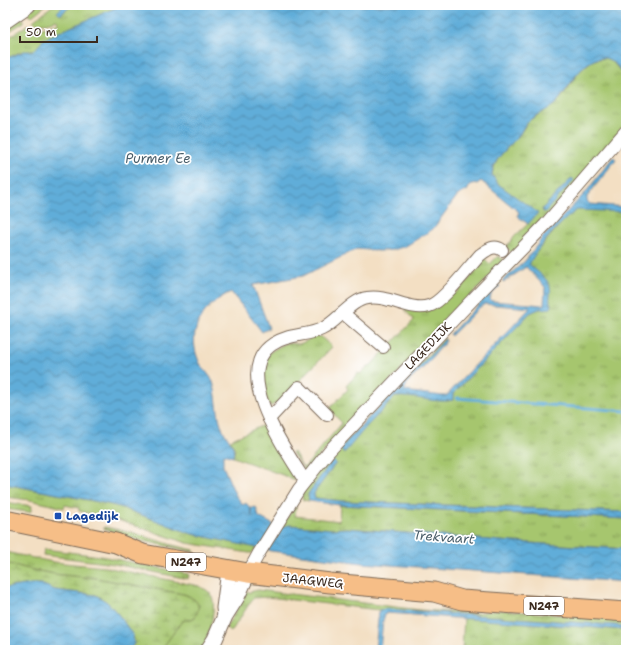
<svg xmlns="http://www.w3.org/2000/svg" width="631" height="655" viewBox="0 0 631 655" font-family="'Shantell Sans',sans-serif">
<defs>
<pattern id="grass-tufts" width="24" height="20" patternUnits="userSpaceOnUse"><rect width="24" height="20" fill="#a6c66e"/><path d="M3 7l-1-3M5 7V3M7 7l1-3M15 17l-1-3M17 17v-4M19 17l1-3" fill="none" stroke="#88a15a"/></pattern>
<pattern id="wetland-marsh" width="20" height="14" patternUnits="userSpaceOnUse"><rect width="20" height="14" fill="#a6c66e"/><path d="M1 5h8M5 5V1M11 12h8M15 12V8" fill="none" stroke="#88a15a"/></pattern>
<pattern id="water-waves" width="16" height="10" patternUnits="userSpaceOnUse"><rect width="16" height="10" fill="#60add9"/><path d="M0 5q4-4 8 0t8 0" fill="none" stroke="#508daf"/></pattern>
</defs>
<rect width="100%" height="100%" fill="#fff"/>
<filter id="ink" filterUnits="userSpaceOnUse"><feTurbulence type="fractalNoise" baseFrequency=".025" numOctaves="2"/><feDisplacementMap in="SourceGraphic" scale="8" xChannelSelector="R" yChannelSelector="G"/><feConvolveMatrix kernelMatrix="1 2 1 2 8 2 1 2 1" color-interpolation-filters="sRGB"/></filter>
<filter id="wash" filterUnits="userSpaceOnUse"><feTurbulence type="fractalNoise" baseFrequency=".012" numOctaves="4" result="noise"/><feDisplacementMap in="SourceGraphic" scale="16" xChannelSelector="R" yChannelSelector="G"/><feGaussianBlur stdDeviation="0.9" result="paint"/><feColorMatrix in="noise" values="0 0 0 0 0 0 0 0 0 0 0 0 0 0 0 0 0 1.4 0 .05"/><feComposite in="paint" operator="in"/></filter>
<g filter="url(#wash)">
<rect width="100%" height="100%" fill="#f3dfc3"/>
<g fill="url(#grass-tufts)" stroke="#707846" fill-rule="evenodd">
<path d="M 37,5 L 46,5 L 32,16 L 29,16 L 28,12 Z"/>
<path d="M 53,5 L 65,5 L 57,12 L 60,15 L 72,5 L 122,5 L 71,27 L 35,51 L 20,52 L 10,57 L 5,56 L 5,40 L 27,25 L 43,28 L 58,24 L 57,20 L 46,23 L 35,23 L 33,21 Z"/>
<path d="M 21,18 L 24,20 L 24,22 L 5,34 L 5,27 Z"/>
<path d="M 605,58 L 611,60 L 626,78 L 626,127 L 513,254 L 506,247 L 516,235 L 528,224 L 507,191 L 498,184 L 492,175 L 493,170 L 498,158 L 520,134 L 528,121 L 554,105 L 561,98 L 579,72 L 588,64 L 593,60 ZM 572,178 L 574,180 L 545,211 L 542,209 Z"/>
<path d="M 576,206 L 626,209 L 626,512 L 342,501 L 315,498 L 314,493 L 336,463 L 331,462 L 308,494 L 309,501 L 303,500 L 301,492 L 321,467 L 444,338 L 445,339 L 429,358 L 391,394 L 356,437 L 395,397 L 407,396 L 449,401 L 453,394 L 530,313 L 535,310 L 552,306 L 549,301 L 550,289 L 526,264 Z"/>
<path d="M 498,256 L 504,261 L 305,471 L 292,453 L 294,452 L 302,466 L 305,467 L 342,423 L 329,409 L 348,389 L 346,386 L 358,373 L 360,374 L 368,366 L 369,367 L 414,320 L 405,310 L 452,293 L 456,293 L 480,267 L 480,262 L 484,258 L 490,264 Z"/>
<path d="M 320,336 L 332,347 L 279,402 L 271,406 L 269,405 L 266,398 L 261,370 L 270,352 L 286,343 L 299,344 L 307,341 L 310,337 Z"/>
<path d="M 266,424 L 296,480 L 233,457 L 235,449 L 230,440 Z"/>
<path d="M 5,484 L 99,502 L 120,507 L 192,534 L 249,546 L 250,545 L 257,547 L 253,553 L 249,553 L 187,543 L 118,520 L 79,511 L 79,508 L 65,505 L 64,508 L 30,500 L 5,497 Z"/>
<path d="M 5,502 L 32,506 L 31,511 L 29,512 L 5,509 Z"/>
<path d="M 296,505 L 295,516 L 339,521 L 340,505 L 626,519 L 626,549 L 513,542 L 347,528 L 332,529 L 289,525 L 280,528 Z"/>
<path d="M 104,527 L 131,532 L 172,545 L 194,550 L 194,552 L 130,538 L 103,528 Z"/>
<path d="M 44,549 L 100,556 L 189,574 L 188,579 L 114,564 L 43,555 Z"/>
<path d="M 5,552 L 53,562 L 105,567 L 199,586 C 203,588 207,590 210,593 C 219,604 208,638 202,650 L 161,650 L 182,621 L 194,618 C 203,605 197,599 183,594 L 95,578 L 60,575 L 33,570 L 5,563 Z"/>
<path d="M 258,590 L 420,610 L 476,613 L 500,610 L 626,620 L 626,626 L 388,609 L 379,610 L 267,597 L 253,598 L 231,632 L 226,628 L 246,593 Z"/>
<path d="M 464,618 L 626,630 L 626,650 L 462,650 Z"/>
</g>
<path fill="url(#wetland-marsh)" stroke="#707846" d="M 5,563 L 33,570 L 60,575 L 95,578 L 183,594 C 197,599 203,605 194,618 L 182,621 L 161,650 L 129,650 L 134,644 L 133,635 L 118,614 L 107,602 L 96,595 L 55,590 L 41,584 L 31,584 L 5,588 Z"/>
<g fill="url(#water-waves)" stroke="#4e6c7c">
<path d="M 65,5 L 72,5 L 60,15 L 57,12 Z"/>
<path d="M 122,5 L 626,5 L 626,78 C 619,69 613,57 601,58 C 580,61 569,89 556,103 C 548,111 535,114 528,122 C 524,125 522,131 519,135 C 510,147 493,158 492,175 L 498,184 L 538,213 L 528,224 L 517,216 L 519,212 L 481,181 L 477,184 L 475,183 L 468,188 L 468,190 L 457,196 L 433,229 L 406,246 L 393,250 L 379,251 L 357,249 L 303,276 L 253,285 L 269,328 L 262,332 L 231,292 C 205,304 186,329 198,359 C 201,368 210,374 213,382 C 218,397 216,415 223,430 C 228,441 236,443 233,457 L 223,454 L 223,466 L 235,494 L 243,505 L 246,503 L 250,508 L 252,516 L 251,508 L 256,507 L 259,517 L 280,528 L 289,525 L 332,529 L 347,528 L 513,542 L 626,549 L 626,582 L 362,563 L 271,551 L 192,534 L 120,507 L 99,502 L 5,484 L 5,56 L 10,57 L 24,51 L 34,51 L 43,40 L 50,36 Z"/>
<path d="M 613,157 L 616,159 L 587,197 L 587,201 L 590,204 L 626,207 L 626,212 L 577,210 C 563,219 537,248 530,263 L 530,265 C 536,271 548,278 550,287 C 552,293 547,300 552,306 L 551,308 L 539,309 L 530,313 L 453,394 L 453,400 C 436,404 414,395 395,397 L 367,426 L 346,451 L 343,453 L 341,450 L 341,448 C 374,410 412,377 445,339 L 446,341 L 427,364 L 408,382 L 404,391 L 443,396 L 447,395 L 530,308 L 485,304 L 480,307 L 451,336 L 450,334 L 498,284 L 500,286 L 491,295 L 490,299 L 492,301 L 544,305 L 545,287 L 526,267 L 504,282 L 502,281 L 525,261 L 543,237 L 586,192 Z"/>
<path d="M 572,178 L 574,180 L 545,212 L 543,212 L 542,209 Z"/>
<path d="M 334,461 L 336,463 L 314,493 L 315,498 L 342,501 L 626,512 L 626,519 L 340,505 L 309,501 L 308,494 L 331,462 Z"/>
<path d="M 31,584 L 41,584 L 55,590 L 96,595 L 107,602 L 118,614 L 133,635 L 134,644 L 129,650 L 5,650 L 5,588 Z"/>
<path d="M 388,609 L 626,626 L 626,630 L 386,613 L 383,620 L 380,650 L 375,650 L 379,610 Z"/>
</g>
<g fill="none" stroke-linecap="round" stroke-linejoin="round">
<path stroke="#60add9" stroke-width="3" d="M 457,398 L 626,411"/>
</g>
</g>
<g filter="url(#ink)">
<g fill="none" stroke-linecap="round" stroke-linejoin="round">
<defs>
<g id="minor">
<path d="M 343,313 L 383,347"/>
<path d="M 269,419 L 299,387 L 327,415"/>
<path d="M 305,481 C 286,451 230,372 273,344 C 287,334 307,336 322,329 C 337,322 351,300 367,298 C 388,294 410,312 429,306 C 443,302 469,267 480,255 C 487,250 494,244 502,250"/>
<path d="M 248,573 L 259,553 L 299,489 L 329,451 L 473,299 L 545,225 L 626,131"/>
</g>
<g id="tertiary">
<path d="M 5,21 L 28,5"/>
<path d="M 225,615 L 224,608 L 229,571"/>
<path d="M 208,650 L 215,639 L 225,616 L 237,597 L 248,573"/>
</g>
<path id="primary" d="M 5,520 L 116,543 L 143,554 L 248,573 L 330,583 L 434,592 L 462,600 L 626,612"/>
</defs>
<use href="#minor" stroke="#7b6958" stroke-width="14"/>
<use href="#tertiary" stroke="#7b6958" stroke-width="17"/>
<use href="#primary" stroke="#7b6958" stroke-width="21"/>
<use href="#minor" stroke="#fff" stroke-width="12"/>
<use href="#tertiary" stroke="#fff" stroke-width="15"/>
<use href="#primary" stroke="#f6be87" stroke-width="19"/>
</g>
</g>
<rect fill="#1a4fb4" stroke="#fff" stroke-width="1.5" x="54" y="512" width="8" height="8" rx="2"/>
<g text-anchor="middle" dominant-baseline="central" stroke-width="3.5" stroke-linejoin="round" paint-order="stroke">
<g fill="#fff" stroke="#766a62" stroke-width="1">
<rect x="166" y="553" width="40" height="18" rx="3"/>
<rect x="524" y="597" width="40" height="18" rx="3"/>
</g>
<g font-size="11" font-weight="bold" fill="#3b2a1e">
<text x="186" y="562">N247</text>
<text x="544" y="606">N247</text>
</g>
<g font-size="12" fill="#3b2a1e" stroke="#fff">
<text transform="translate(428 346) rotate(-46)">LAGEDIJK</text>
<text transform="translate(313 581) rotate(6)">JAAGWEG</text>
</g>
<g font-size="12" font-weight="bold" fill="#164399" stroke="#fff" text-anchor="start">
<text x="66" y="516">Lagedijk</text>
</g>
<g font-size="13" font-style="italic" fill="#4a5e69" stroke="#fff">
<text x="158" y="158">Purmer Ee</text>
<text transform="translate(444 537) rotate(4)">Trekvaart</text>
</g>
</g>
<rect width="631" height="655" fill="none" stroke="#fff" stroke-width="20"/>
<path d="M20 36v6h77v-6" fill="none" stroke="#3b2a1e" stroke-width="2"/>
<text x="26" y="36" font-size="12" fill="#3b2a1e" stroke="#ffffff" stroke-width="3" paint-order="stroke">50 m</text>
</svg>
